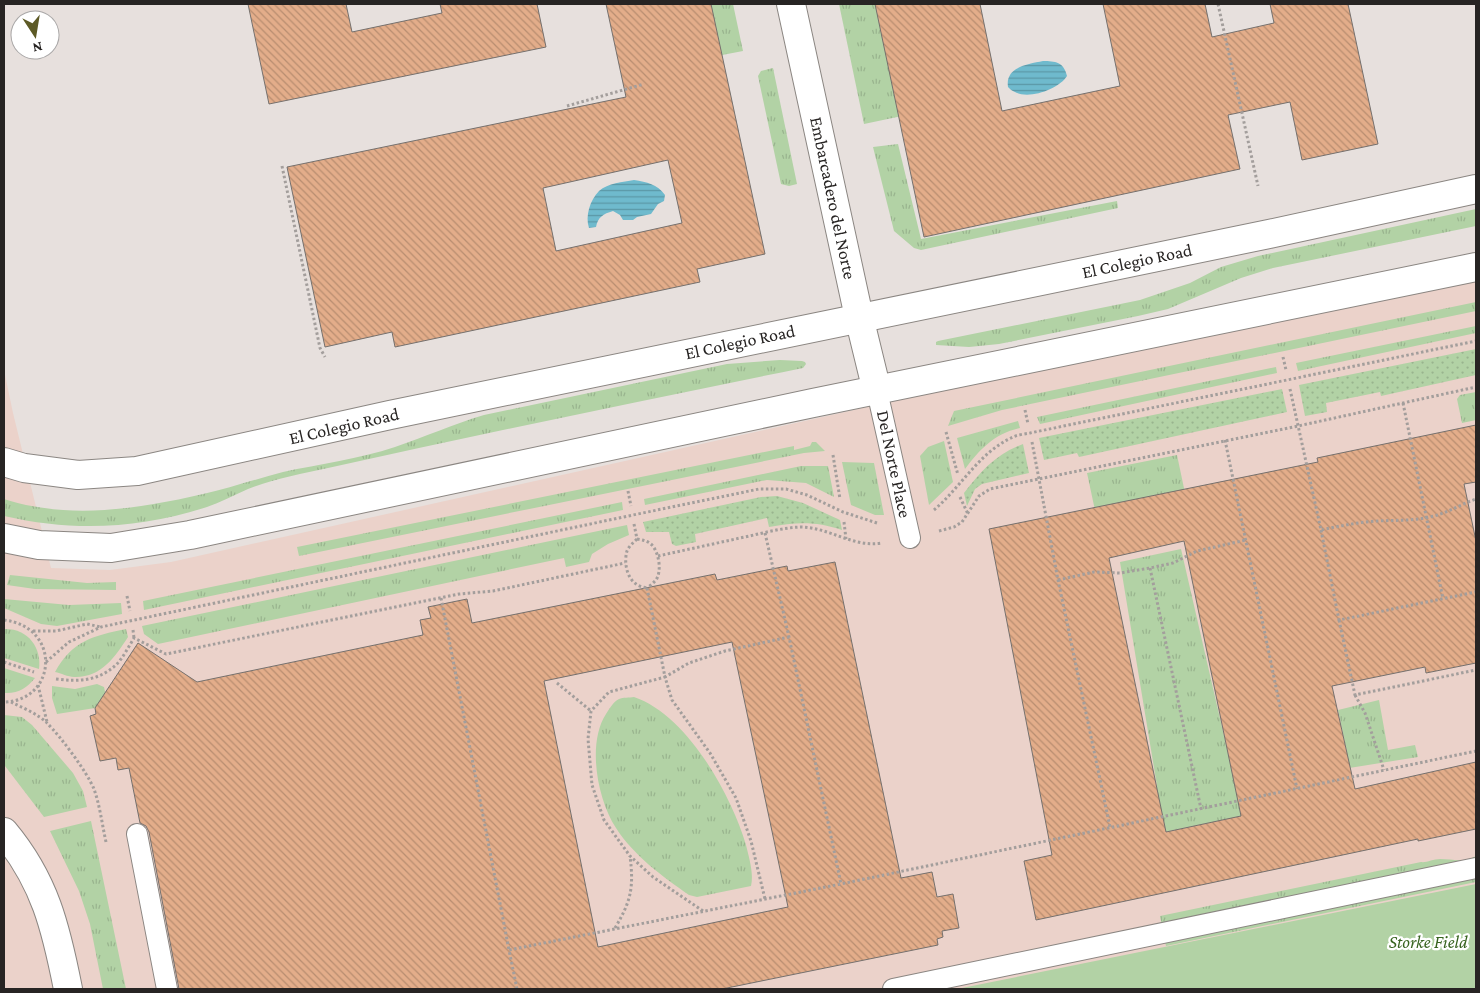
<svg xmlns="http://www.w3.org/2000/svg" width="1480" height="993" viewBox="0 0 1480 993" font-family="'Crimson Pro',serif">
<defs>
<pattern id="grass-tufts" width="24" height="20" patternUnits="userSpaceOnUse" patternTransform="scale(1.25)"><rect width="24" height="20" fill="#b2d2a5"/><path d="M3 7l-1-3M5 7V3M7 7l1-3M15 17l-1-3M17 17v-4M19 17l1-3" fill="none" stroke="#99b48e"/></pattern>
<pattern id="garden-dots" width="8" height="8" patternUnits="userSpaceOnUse" patternTransform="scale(1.25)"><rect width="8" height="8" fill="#b2d2a5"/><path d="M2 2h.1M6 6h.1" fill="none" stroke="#99b48e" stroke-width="1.8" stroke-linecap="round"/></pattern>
<pattern id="water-rules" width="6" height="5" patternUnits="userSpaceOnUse" patternTransform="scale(1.25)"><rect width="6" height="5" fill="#6fbacd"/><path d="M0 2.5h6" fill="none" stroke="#5b97a6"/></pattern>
<pattern id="building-back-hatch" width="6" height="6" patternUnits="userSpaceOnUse" patternTransform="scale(1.25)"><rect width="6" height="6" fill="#e3ad8a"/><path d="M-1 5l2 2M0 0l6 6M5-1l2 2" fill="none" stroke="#b88d70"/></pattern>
</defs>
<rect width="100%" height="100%" fill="#e7e0dd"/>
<path fill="#ebd2ca" d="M 1476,277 L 1476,989 L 4,989 L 4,370 L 13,413 L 51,568 L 110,570 L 171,562 L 912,397 Z"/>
<g fill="url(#grass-tufts)">
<path d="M 707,4 L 733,4 L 743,51 L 717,56 Z"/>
<path d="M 839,4 L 877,4 L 902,116 L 864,124 Z"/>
<path d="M 773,68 L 797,184 L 789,186 L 781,184 L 758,76 L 761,71 Z"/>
<path d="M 898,144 L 921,239 L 1117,201 L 1118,208 L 921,250 L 914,248 L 894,231 L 873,147 Z"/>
<path d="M 1476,209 L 1476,226 L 1273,268 L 1241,278 L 1168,309 L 1138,316 L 999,344 L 969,347 L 936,345 L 936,342 L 938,341 L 1140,300 L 1190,283 L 1221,267 L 1258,256 Z"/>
<path d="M 1476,302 L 1476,311 L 1002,410 L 948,426 L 954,411 Z"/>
<path d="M 1476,326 L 1476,333 L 1298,371 L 1296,363 Z"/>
<path d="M 780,360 L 802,361 L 805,362 L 806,364 L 803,368 C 645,400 486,433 328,468 C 301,474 273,479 248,489 C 234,495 221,502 207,507 C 138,529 74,532 4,516 L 4,499 C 69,520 138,509 203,494 C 230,488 256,479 283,472 C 320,464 359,459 395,447 C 425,437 453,424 484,415 L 727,364 Z"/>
<path d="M 1276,367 L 1277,373 L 1040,424 L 1037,417 Z"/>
<path d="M 1476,392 L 1476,420 L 1462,423 L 1457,399 L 1460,395 Z"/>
<path d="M 1018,421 L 1020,428 C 995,433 979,450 965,469 L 957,438 Z"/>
<path d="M 944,441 L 953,482 L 929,505 L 920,456 L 928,447 Z"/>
<path d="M 812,442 L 816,442 L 825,451 L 804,453 L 299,556 L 297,547 L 794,446 L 794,450 L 810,446 Z"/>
<path d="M 1177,455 L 1189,512 L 1099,529 L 1087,473 Z"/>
<path d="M 842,462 L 874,463 L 884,515 L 875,515 L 851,505 Z"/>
<path d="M 801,466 L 828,466 L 834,497 L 806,483 L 767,480 L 645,505 L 644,499 Z"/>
<path d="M 622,502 L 623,510 L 144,610 L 143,601 Z"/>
<path d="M 627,525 L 629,535 L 608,544 L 592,554 L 589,562 L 566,567 L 564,558 L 158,644 L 144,634 L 142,626 Z"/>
<path d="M 1181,549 L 1233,775 L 1283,808 L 1120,841 L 1157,786 L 1120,562 Z"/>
<path d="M 10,575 L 87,583 L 116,582 L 116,590 L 35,589 L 7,585 Z"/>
<path d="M 4,599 L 69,605 L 121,603 L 122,614 L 57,626 L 41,624 L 4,608 Z"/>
<path d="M 4,629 C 27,628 42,647 39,669 L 4,658 Z"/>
<path d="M 126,629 L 128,637 C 115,657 101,678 74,677 C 68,677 61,673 55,672 C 73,640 93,636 126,629 Z"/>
<path d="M 4,668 L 35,678 C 27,688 18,694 4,693 Z"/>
<path d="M 97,684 L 104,687 L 108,706 L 57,714 L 52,698 L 52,686 L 75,689 Z"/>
<path d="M 634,697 C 687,715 731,794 746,845 C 749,858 754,873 751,886 L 697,897 L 689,895 C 662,876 634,856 616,828 C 597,799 587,743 606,714 C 610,708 613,702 619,699 C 623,697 629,698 634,697 Z"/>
<path d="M 1379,700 L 1388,750 L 1415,745 L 1418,757 L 1343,769 L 1347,752 L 1338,710 Z"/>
<path d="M 4,715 L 22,717 L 32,725 L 73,773 L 83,791 L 87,807 L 44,817 L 5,766 Z"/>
<path d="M 91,821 L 126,989 L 103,989 L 90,924 L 79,891 L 50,831 Z"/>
<path d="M 1476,856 L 1476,882 L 1166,946 L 1160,916 L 1421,862 C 1426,863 1433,859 1440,859 C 1453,859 1464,863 1476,856 Z"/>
</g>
<path fill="#b2d2a5" d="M 1476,884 L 1476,989 L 957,989 Z"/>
<g fill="url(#garden-dots)">
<path d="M 1476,349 L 1476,375 L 1381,396 L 1380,392 L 1326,403 L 1327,412 L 1305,416 L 1299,385 Z"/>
<path d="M 1282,389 L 1287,412 L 1079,457 L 1077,453 L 1044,460 L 1039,438 Z"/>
<path d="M 1023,444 L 1029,473 L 982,484 L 975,489 L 967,506 L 964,493 C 981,471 996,454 1023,444 Z"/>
<path d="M 777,496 L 803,503 L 840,520 L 842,530 C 815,521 797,522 769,527 L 767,518 L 695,534 L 696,542 L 676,546 L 672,544 L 669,532 L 646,532 L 643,522 L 761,497 Z"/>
</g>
<g fill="url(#water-rules)">
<path d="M 1043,61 C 1055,61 1064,62 1067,76 C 1059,89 1029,100 1015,92 C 1012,91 1010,89 1008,87 C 1005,67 1028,64 1043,61 Z"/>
<path d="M 634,180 C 647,182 657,184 665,195 L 664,201 L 658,204 L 651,214 L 637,217 L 633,220 L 623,220 L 620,215 L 613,211 C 603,214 598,217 596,227 L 589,228 C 585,216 590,200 599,191 C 608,183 623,182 634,180 Z"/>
</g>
<g fill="url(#building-back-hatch)" stroke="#75706d" fill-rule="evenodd">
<path d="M 248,4 L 346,4 L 352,32 L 442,13 L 440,4 L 537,4 L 546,47 L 269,104 Z"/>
<path d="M 606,4 L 711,4 L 765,254 L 697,269 L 700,282 L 395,347 L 392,332 L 325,347 L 287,167 L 626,97 ZM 668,160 L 682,223 L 556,251 L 543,188 Z"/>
<path d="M 875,4 L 980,4 L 1002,111 L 1120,86 L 1103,4 L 1205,4 L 1212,37 L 1274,23 L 1270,4 L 1348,4 L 1378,144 L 1302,160 L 1290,102 L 1228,115 L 1240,169 L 924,237 Z"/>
<path d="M 1476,425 L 1476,482 L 1464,484 L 1476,541 L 1476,663 L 1426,673 L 1425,667 L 1332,686 L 1355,789 L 1476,762 L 1476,829 L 1418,841 L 1418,839 L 1036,920 L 1024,861 L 1052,855 L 989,529 L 1318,462 L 1317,458 ZM 1184,541 L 1241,816 L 1166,832 L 1109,558 Z"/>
<path d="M 835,562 L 901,878 L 932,872 L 937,897 L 953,894 L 959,928 L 942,931 L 943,937 L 937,939 L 938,945 L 722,989 L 179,989 L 149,832 L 146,826 L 140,823 L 129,768 L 118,770 L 116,758 L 100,761 L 90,716 L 96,714 L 95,708 L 138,643 L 197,682 L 423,635 L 420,620 L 431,618 L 428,607 L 467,599 L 472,623 L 715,574 L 717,580 L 787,566 L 788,571 ZM 732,642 L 788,907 L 598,947 L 544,681 Z"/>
</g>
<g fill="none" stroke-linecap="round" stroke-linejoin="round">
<defs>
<g id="lane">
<path d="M 877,391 L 910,538"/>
<path d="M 137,834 L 167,989"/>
<path d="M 893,989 L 1476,868"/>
</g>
<path id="street" d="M 791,4 L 859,317 L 877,391"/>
<g id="secondary">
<path d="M 4,462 L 24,468 L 78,475 L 137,471 L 390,415 L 1269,234 L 1476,189"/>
<path d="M 4,538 L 39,545 L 111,548 L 190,535 L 813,403 L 1476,267"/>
<path d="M 4,832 C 45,881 56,928 68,989"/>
</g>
</defs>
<use href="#lane" stroke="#8b8682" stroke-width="22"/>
<use href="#street" stroke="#8b8682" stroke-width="30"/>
<use href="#secondary" stroke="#8b8682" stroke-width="30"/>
<g stroke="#a39e9c" stroke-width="3" stroke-dasharray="2.5 2.5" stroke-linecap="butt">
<path d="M 1218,4 L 1258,186"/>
<path d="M 567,106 L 644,84"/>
<path d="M 282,166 L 320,348 L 325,357"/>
<path d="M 1283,357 L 1286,370"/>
<path d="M 1290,389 L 1321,530 C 1340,526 1359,522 1378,521 C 1394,520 1409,521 1425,518 C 1444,515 1459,505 1476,499"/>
<path d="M 1403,403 L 1443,599"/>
<path d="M 1025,410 L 1028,424"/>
<path d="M 946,432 L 958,475"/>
<path d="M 1225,440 L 1297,789"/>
<path d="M 1032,442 L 1058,580 L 1110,827"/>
<path d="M 833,455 L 840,499"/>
<path d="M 628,491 L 631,506"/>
<path d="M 960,497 L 968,514"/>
<path d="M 934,510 C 960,488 979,453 1011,438 C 1016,435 1024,434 1030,433 L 1476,341"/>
<path d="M 844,522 L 846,539"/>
<path d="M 634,524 L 637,539"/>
<path d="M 1321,530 L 1339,620 L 1476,592"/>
<path d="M 939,531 L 954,527 L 962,522 L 979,496 L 990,489 L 1298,426 L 1476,387"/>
<path d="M 765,533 L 789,637 L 841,884"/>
<path d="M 637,539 C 643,540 648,541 652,545 C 659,553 662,571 656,580 C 653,583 650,586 647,588"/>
<path d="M 637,539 C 633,543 629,546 627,551 C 624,561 626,577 636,584 C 638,586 643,587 647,588"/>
<path d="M 658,556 C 685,550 713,544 740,538 C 760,534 780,528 800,527 C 829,527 853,548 882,543"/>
<path d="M 1150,568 L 1201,809"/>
<path d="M 1058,580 L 1094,572 L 1120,573 L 1150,568 L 1173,563 L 1197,551 L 1246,540"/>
<path d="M 647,588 L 665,677 L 689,663 L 725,651 L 789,637"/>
<path d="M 127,596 L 130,611"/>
<path d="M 441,598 L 509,950"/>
<path d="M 4,620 C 62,627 57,701 4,702"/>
<path d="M 1339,620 L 1355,695 L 1476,670"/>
<path d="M 133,630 L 134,638"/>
<path d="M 33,631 L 56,631 L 87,624 L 101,627"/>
<path d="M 4,662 L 34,672"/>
<path d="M 46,662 L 69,642 L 101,627 L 633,515 L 759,489 L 786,489 L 807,495 L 843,512 L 877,523"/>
<path d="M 56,679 C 79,682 98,681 116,665 C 123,658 129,646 134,638 L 166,654 L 459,594 L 493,591 L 625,563"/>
<path d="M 557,683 L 591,711"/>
<path d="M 38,685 L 47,722"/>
<path d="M 1355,695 L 1365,713 L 1384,770"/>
<path d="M 11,702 C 23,708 38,714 47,723 C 61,737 87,772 94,789 C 100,806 102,824 106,842"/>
<path d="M 703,911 L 653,877 L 630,856 L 604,820 L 592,785 L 588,739 L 591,711 L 609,692 L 665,677 L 672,700 L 710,753 L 736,798 L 751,841 L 765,899"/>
<path d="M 615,928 C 631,901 634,888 630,856"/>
<path d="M 517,989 L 509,950 L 841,884 L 1476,751"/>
</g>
<use href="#lane" stroke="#fff" stroke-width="20"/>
<use href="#street" stroke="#fff" stroke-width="28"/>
<use href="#secondary" stroke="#fff" stroke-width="28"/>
</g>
<g text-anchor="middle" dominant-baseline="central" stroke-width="4.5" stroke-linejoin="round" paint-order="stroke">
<g font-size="18" fill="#272423" stroke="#fff">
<text transform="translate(833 198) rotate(78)">Embarcadero del Norte</text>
<text transform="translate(1137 261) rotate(-12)">El Colegio Road</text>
<text transform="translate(740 342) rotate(-12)">El Colegio Road</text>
<text transform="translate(344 426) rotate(-13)">El Colegio Road</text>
<text transform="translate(894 464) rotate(78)">Del Norte Place</text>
</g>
<g font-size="18" font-style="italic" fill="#37631f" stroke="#fff">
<text x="1428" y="942">Storke Field</text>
</g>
</g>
<rect width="1480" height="993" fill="none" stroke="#272423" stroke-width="10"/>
<g transform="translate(35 35) rotate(168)"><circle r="24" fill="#ffffff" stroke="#a9a7a7"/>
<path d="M0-4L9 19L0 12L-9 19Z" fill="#5d5a26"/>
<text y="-8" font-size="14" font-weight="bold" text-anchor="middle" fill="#272423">N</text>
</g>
</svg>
